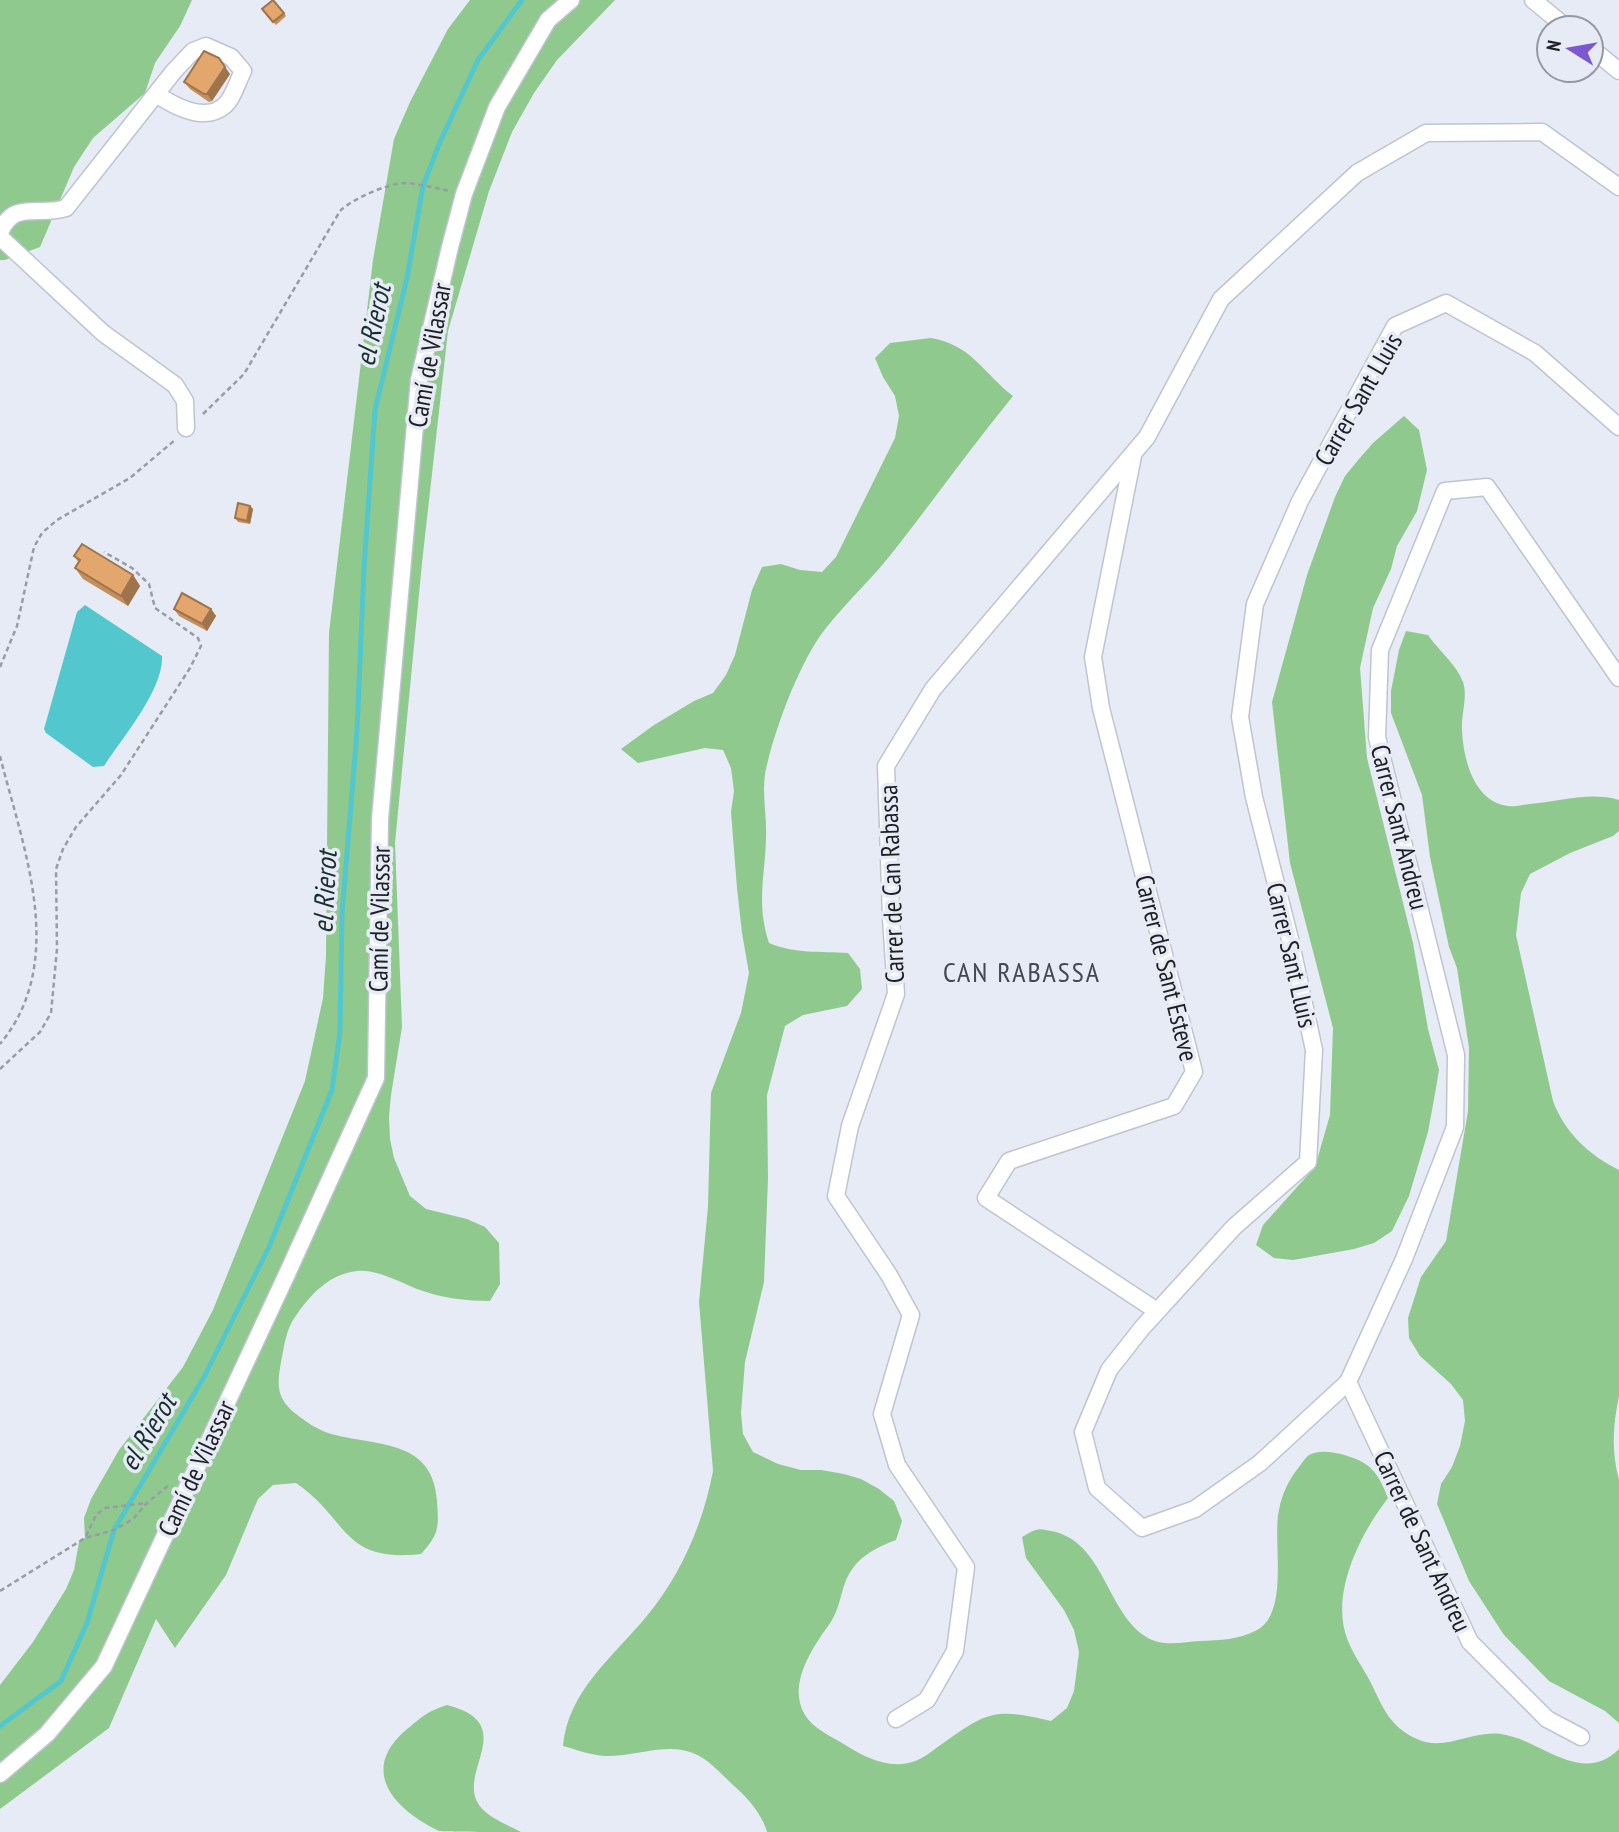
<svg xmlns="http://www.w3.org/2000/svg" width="1619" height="1832" viewBox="0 0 1619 1832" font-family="'PT Sans Narrow',sans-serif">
<rect width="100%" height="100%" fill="#e6ebf6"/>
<g fill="#8fc98e">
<path d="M 0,0 L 192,0 L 180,26 L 155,63 L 145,93 L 93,138 L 74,167 L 40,247 L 5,260 L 0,260 Z"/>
<path d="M 470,0 L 615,0 L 557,60 L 534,93 L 512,132 L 489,191 L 448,331 L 422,563 L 395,843 L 402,1027 L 391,1095 L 389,1117 L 390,1139 L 394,1158 L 410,1196 L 426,1209 L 467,1219 L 485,1227 L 499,1243 L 500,1284 L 490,1301 C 466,1301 441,1298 417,1289 C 399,1282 377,1269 357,1271 C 329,1274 310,1295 295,1317 C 286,1329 284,1347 281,1362 C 277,1385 276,1398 296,1414 C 305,1421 316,1429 328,1433 C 374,1447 433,1437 437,1501 C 439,1528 439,1534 421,1554 C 341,1563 349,1519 296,1483 L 273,1485 L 258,1499 L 226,1575 L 175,1648 L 156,1619 L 109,1728 L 0,1809 L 0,1685 L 33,1642 L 66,1589 L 74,1570 L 79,1542 L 85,1538 L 84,1518 L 91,1499 L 119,1450 L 183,1367 L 213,1310 L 305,1081 L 323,998 L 326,956 L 329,633 L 373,260 L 394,139 L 410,102 L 448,29 Z"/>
<path d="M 931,338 C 972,345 982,372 1013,396 C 973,445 936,497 896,548 C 875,576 848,600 826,628 C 800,660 773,733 765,774 C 762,796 767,816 766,838 C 765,877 756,903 769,943 C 795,954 820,951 848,953 L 860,969 L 862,989 L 847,1006 L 803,1015 L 785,1026 L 767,1095 L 768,1178 L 764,1282 L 745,1362 L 741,1413 L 743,1434 L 753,1452 L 778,1464 L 801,1470 L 821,1470 L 844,1474 L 861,1479 L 879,1489 L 894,1501 L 902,1521 L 896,1540 C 875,1548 857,1557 847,1578 C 841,1591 840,1606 833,1618 C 830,1624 825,1630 821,1636 C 807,1657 789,1689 805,1715 C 813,1728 830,1736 842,1743 C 859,1754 881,1766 902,1764 C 917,1763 927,1755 939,1746 C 987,1712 993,1707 1051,1721 L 1067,1708 L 1074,1691 L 1079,1652 L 1074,1630 L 1064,1610 L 1026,1558 L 1022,1537 C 1026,1535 1031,1531 1036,1530 C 1041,1528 1046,1530 1051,1531 C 1105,1541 1106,1614 1148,1638 C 1164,1647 1184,1642 1200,1641 C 1220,1640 1239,1640 1257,1630 C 1290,1612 1272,1541 1279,1510 C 1282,1494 1289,1479 1299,1467 C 1302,1463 1306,1457 1309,1455 C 1323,1448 1343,1454 1356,1459 C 1374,1466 1381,1480 1388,1498 C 1360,1534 1329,1595 1348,1641 C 1354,1656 1364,1669 1371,1683 C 1383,1708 1390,1727 1417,1739 C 1445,1752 1472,1730 1501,1734 C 1540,1739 1581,1787 1619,1749 L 1619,1832 L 767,1832 C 762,1814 747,1797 733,1785 C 720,1773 707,1757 690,1752 C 665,1743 633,1757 605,1756 C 591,1755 577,1750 563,1746 C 568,1691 613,1657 646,1617 C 681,1575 703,1524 713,1471 L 699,1302 L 708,1207 L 711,1093 L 741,1013 L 749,973 L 742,933 L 737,888 L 731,812 L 734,791 L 731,768 L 723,750 L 705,748 L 638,763 L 621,749 L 654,725 L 694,701 L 713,693 L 726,675 L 735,655 L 752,590 L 762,567 L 781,564 L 800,570 L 822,572 L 836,557 L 895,438 L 899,416 L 895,396 L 883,377 L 875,358 L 890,343 Z"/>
<path d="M 1404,416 L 1419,430 L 1427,470 L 1417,511 L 1397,546 L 1391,569 L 1373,608 L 1360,668 L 1367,758 L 1413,943 L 1428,1029 L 1439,1070 L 1436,1088 L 1428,1132 L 1409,1196 L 1392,1231 L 1374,1243 L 1354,1249 L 1293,1260 L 1274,1258 L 1256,1245 L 1263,1225 L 1315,1167 L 1330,1115 L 1333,1028 L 1290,863 L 1272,702 L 1307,575 L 1335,497 L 1345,476 L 1359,459 L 1373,443 Z"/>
<path d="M 1406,631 L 1428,635 C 1439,651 1456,664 1463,682 C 1468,696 1461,715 1462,730 C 1463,759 1474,802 1508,806 C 1514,807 1522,805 1529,804 C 1558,802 1590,791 1619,800 L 1619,831 L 1613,836 L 1570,853 L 1530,874 L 1521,893 L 1516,935 L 1553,1101 C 1565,1133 1589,1155 1619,1170 L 1619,1396 C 1613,1425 1611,1450 1619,1480 L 1619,1723 L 1605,1711 L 1549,1681 L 1504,1635 L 1469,1581 L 1437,1504 L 1441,1484 L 1452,1467 L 1460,1446 L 1465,1421 L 1463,1400 L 1451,1384 L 1420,1356 L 1409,1338 L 1408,1318 L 1421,1277 L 1446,1241 L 1468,1111 L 1469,1048 L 1457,968 L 1449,947 L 1430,857 L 1422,795 L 1391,713 L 1391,691 L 1399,650 Z"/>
<path d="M 447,1705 C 521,1724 456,1772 479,1805 C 487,1817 508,1825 521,1832 C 507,1832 448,1832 439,1831 C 395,1810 358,1771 406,1730 C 423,1716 426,1712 447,1705 Z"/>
</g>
<path fill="#53c7ce" d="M 85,605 L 162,656 C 164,689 123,737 104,766 L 93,767 L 46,733 L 44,729 L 77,612 Z"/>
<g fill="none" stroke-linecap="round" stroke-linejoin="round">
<path stroke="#53c7ce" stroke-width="5" d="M 0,1726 L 61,1681 L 87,1623 L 114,1530 L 204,1377 L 269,1247 L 332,1090 L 340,1032 L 342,914 L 357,731 L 364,568 L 375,410 L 407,278 L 423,186 L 440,142 L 478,60 L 522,0"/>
<defs>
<g id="minor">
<path d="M 1533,0 L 1567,28"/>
<path d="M 1591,48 L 1619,71"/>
<path d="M 0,233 C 13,199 39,217 66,208 L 174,71 L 193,51 L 206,46 L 231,57 L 243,71 C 238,80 233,99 224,106 C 204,123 174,106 156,94"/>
<path d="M 0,237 L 103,333 L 175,385 L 185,401 L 186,428"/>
<path d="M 1619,427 L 1535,353 L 1446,303 L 1395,326 L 1300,501 L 1255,604 L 1240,717 L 1254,797 L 1290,939 L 1314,1050 L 1308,1162 L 1234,1227 L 1142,1328 L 1109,1370 L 1083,1432 L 1097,1488 L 1142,1528 L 1195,1509 L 1260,1463 L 1348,1382 L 1404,1259 L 1455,1127 L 1456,1055 L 1377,737 L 1380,650 L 1445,491 L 1487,487 L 1619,678"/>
<path d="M 1133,456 L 1093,657 L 1101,708 L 1194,1072 L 1174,1106 L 1009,1161 L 986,1198 L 1157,1311"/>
<path d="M 1348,1382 L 1470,1642 L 1547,1719 L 1581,1737"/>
<path d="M 896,1719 L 927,1700 L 955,1651 L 966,1567 L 897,1465 L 882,1414 L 911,1315 L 889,1275 L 836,1196 L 850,1126 L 896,994 L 891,918 L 886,766 L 933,689 L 1147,437 L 1221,299 L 1357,173 L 1426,133 L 1542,132 L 1619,187"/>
<path d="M 0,1774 L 47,1734 L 104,1666 L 287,1274 L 376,1078 L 380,819 L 419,380 L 450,247 L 464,194 L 497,107 L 548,20 L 571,0"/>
</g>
</defs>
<use href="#minor" stroke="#bfc4cf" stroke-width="19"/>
<g stroke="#989ca4" stroke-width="2.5" stroke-dasharray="5 3.5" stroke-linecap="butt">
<path d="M 203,414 L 244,374 L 340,211 C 352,199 388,183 406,183 C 420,184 435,188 450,191"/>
<path d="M 0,667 L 17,626 L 34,547 L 42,533 L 57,520 L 130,478 L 175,440"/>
<path d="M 0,756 C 23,848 69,961 0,1044"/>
<path d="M 0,1069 L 40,1032 L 51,1013 L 57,949 L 56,869 L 63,849 L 76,827 L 121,775 L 190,668 L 201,646 L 198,638 L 155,608 L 149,584 L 132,568 L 104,552"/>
<path d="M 86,1536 L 96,1515 L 105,1508 L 147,1503"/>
<path d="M 0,1591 L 85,1538 L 114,1530 L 133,1519 L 147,1503 L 170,1484"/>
</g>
<use href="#minor" stroke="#fff" stroke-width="16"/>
</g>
<g fill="#c38f5d">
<path d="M 265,13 L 284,13 L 286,16 L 276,25 Z"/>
<path d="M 230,74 L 212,101 L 209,102 L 190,89 L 184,82 Z"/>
<path d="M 250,506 L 253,509 L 250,524 L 238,522 L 235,518 Z"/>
<path d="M 74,556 L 133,575 L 140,586 L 128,606 L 83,579 L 75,568 L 79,563 Z"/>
<path d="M 174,609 L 211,609 L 216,616 L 207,631 L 179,616 Z"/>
</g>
<g fill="#9f744c">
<path d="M 219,58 L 230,74 L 212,101 L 207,94 Z"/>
<path d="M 250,506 L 253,509 L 250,524 L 247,521 Z"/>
<path d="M 133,575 L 140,586 L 128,606 L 121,596 Z"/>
<path d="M 211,609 L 216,616 L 207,631 L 202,624 Z"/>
</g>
<g fill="#e3a66c" stroke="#9f744c" stroke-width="2">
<path d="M 273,0 L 284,13 L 273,22 L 262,9 Z"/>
<path d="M 204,51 L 219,58 L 225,67 L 207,94 L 204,94 L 184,82 Z"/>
<path d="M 238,503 L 250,506 L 247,521 L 235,518 Z"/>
<path d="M 82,544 L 133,575 L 121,596 L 75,568 L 80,560 L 74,556 Z"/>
<path d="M 182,593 L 211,609 L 202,624 L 174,609 Z"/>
</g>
<g text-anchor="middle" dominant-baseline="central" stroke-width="7" stroke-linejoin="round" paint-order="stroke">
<g font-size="26" fill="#1d1f23" stroke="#e6ebf6">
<text transform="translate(429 355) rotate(-80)">Camí de Vilassar</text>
<text transform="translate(1358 399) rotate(-60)">Carrer Sant Lluis</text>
<text transform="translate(1400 827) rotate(76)">Carrer Sant Andreu</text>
<text transform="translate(891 884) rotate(-92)">Carrer de Can Rabassa</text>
<text transform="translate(379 919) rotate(-89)">Camí de Vilassar</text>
<text transform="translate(1292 955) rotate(77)">Carrer Sant Lluis</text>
<text transform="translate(1167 968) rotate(76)">Carrer de Sant Esteve</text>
<text transform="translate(196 1468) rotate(-65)">Camí de Vilassar</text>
<text transform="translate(1423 1541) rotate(65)">Carrer de Sant Andreu</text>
</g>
<g font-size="28" font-style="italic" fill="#192e2f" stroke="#e6ebf6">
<text transform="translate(372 325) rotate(-78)">el Rierot</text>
<text transform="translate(324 892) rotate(-87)">el Rierot</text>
<text transform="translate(147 1432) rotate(-59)">el Rierot</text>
</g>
<g font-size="28" letter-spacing="2" fill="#444851" stroke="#e6ebf6">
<text x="1022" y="971">CAN RABASSA</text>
</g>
</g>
<g transform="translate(1570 49) rotate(281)"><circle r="33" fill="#e6ebf6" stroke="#9699a2" stroke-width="2"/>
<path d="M0-5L12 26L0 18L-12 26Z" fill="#7c57d1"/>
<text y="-10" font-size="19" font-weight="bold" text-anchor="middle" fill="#1d1f23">N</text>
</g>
</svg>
